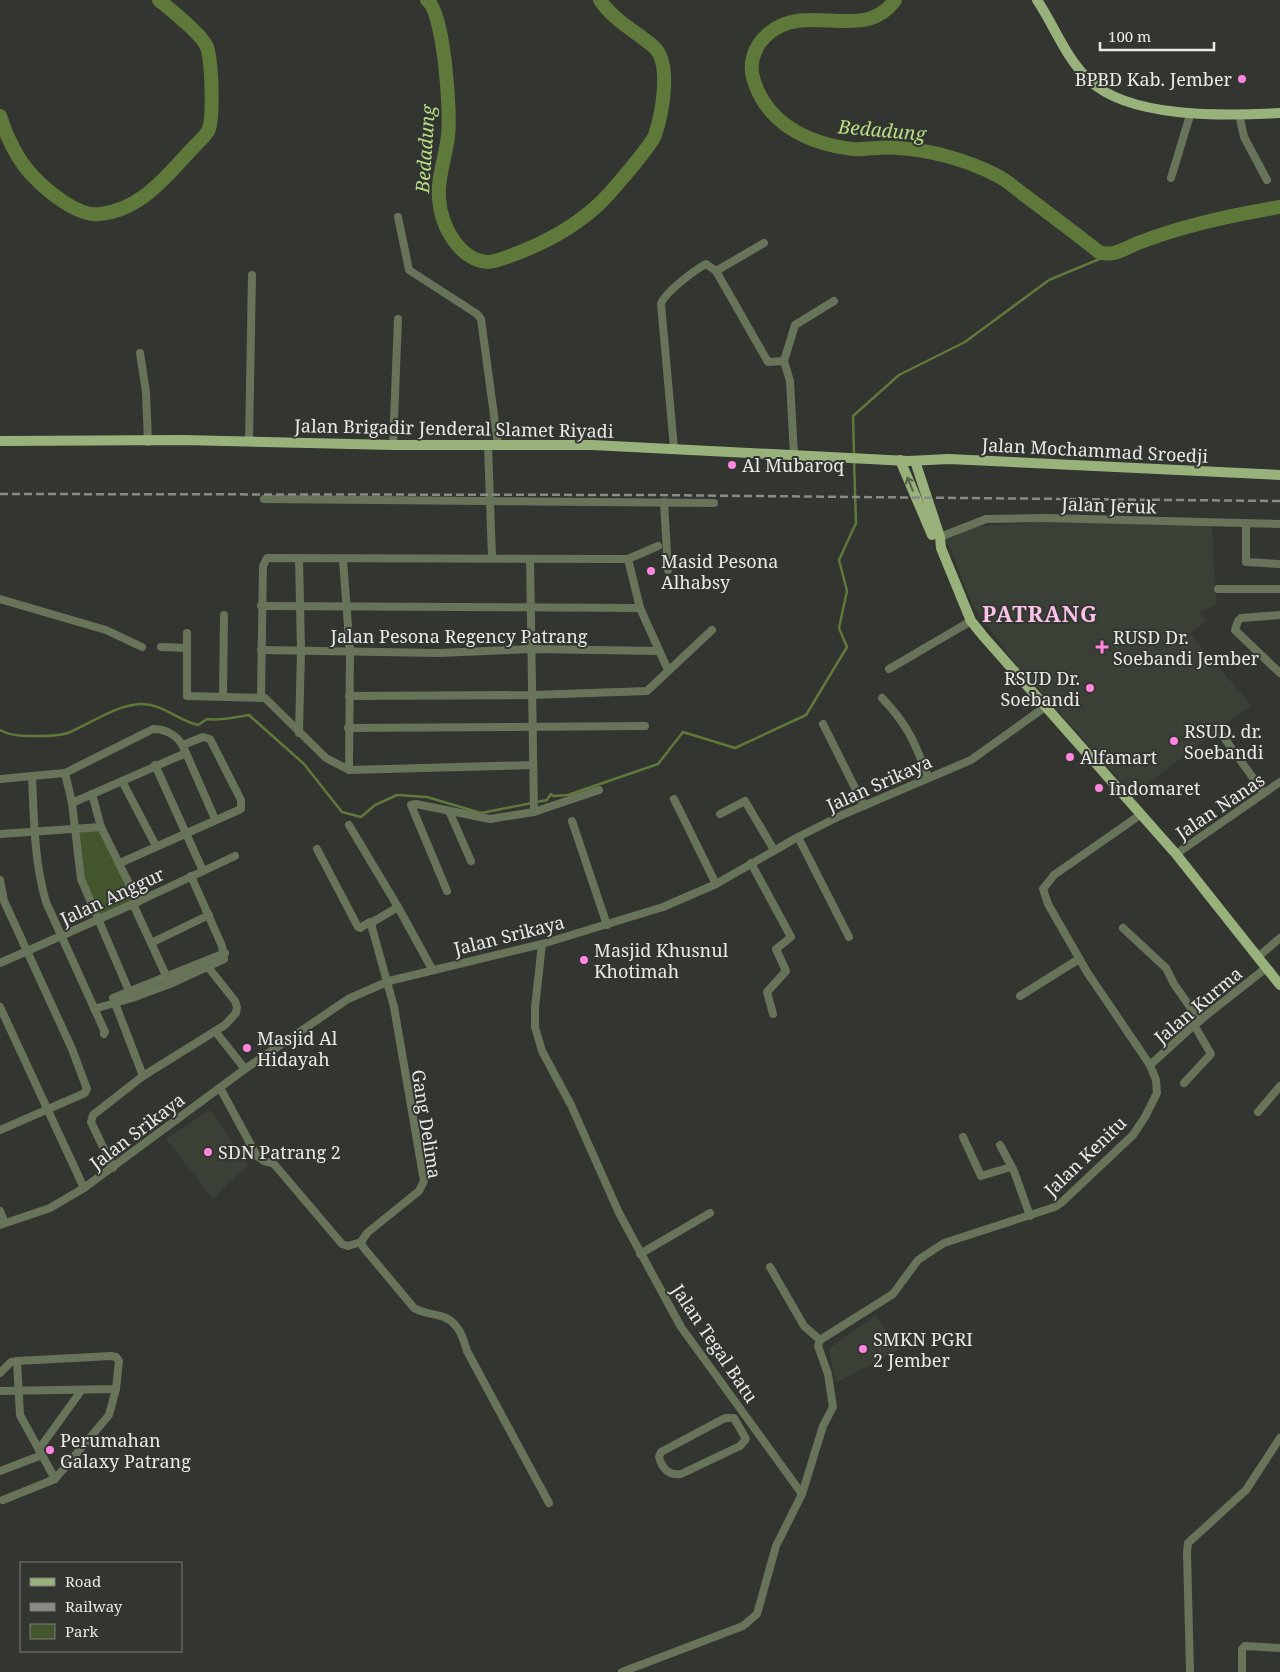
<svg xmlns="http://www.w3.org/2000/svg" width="1280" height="1672" viewBox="0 0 1280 1672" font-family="'Noto Serif',serif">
<rect width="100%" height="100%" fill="#333531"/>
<g fill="#3b4036">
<path d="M 1065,521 L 1212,524 L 1216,606 L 1200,611 L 1205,621 L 1190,634 L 1251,705 L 1133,795 L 1013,661 L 972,605 L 946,538 L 980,526 Z"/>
<path d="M 210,1110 L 248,1165 L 213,1199 L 166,1139 Z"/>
<path d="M 876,1315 L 898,1350 L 836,1383 L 829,1349 Z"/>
</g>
<path fill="#44572c" d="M 102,828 L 138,901 L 98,919 L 82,878 L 75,829 Z"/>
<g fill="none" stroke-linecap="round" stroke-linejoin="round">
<g stroke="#5f793a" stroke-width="2.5">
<path d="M 854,455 L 853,416 L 899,375 L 965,342 L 1049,280 L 1109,255"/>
<path d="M 0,730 C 9,735 19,736 30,736 C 42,736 56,737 68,733 C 92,723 114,706 140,704 C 162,703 178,721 198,725 L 207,719 C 220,721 235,717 249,715 L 304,764 L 342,812 L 361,817 L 375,805 L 397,795 L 427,797 L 481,813 L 547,800 L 551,794 L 553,796 L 568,795 L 658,764 L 683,732 L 735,748 L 806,715 L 847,647 L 839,628 L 847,591 L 839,560 L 856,523 L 854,460"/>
</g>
<g stroke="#5f793a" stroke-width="14">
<path d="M 427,0 C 444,11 451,113 448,136 C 446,156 437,178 439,199 C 441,226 459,260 488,262 C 495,262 504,258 510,256 C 543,244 572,229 598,205 C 608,196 651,146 655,135 C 662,114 672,64 654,47 C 637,32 613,20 600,0"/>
<path d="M 895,0 C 864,44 807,0 768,34 C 754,46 748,64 754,81 C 768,125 810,144 853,149 C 868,150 883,146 898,148 C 931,150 967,160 996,175 C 1007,180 1017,190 1027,197 C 1051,215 1075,233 1099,252 C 1114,257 1123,249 1138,243 C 1184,225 1231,215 1280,207"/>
<path d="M 0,116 C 6,136 18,161 33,176 C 47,191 78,217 100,214 C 140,210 165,178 190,151 C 195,145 204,138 208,131 C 214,119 212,57 206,45 C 199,32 171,10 159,0"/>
</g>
<g stroke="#677459" stroke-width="8">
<path d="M 1239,114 L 1244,137 L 1267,180"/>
<path d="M 1171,178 L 1191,112"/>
<path d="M 398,217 L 409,270 L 477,314 L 481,319 L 498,445"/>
<path d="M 716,271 L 764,243"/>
<path d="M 140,353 L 146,392 L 148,442"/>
<path d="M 249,442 L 252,275"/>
<path d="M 393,445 L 398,319"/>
<path d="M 488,445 L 492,557"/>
<path d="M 674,448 L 661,304 C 664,293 696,269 706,264 L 716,271 L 768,362 L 784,361"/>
<path d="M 794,455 L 790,381 L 784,361 L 795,325 L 834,301"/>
<path d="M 264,499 L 714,503"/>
<path d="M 664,502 L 668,570"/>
<path d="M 1246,524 L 1246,562 L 1280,564"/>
<path d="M 940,537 L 986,519 L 1046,518 L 1280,524"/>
<path d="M 299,559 L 301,650 L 299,733"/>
<path d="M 530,559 L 534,812"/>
<path d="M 628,559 L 640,608 L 668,670"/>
<path d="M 343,560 L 350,652 L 349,770 L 533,765"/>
<path d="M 1218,589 L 1280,589"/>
<path d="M 0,599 L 106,630 L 142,647"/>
<path d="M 261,606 L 640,608"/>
<path d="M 1280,615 L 1241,618 L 1238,621 L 1235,630 L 1280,673"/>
<path d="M 187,633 L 187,696 L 265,698 L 326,758 L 349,770"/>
<path d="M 161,647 L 187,648"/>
<path d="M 261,650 L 439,653 L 531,649 L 658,651"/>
<path d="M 889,669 L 971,621"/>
<path d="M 223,696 L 224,615"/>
<path d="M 261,696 L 263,566 L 267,558 L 628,559 L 658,546"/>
<path d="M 349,696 L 533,695 L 647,691 L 712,630"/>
<path d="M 882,698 C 908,725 915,743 928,777"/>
<path d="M 823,724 L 864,806"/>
<path d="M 348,728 L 645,726"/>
<path d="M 1222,735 L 1264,793"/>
<path d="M 155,765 L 203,871"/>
<path d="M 65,773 L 72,803 L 81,879 L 132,998"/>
<path d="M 32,776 C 34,819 34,861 46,902 L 105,1032 L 104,1034"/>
<path d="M 0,779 L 65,773 L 153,729 C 169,729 181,738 186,753"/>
<path d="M 122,781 L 156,846"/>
<path d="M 92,794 L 101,827"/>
<path d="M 674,799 L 716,884"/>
<path d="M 72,803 L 186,753 L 215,819"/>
<path d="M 449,811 L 471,861"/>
<path d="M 720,814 L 745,801 L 774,850"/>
<path d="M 572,821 L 607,925"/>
<path d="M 349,825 L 398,907 L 432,969"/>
<path d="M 0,834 L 101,827 L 138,902"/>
<path d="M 798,837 L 849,937"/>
<path d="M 317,849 L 358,927 L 360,928 L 370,922 L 371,924 L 394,1007 L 424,1181 L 419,1191 L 367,1233 L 361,1242 L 363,1247 L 414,1308 C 424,1314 433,1313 444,1317 C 459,1323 463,1338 467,1351 L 549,1503"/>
<path d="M 1176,854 L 1280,782"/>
<path d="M 120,863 L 241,809 L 241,800 L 210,739 L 203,737 L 183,745"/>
<path d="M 751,863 L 791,937 L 776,949 L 786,971 L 767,992 L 773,1014"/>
<path d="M 0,880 L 4,901 L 72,1049 L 87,1089 L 85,1093 L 0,1130"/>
<path d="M 447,891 L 411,805 L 416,804 L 490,819 L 534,812 L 599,790"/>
<path d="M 133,904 L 169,982"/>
<path d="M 371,923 L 398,907"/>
<path d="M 1123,928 L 1166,968 L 1174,984 L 1200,1021"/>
<path d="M 151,943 L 209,915"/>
<path d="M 542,944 L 535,1008 L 535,1027 L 542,1051 L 571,1105 L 619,1213 L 681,1327 L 802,1494"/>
<path d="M 1258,957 L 1280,938"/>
<path d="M 0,963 L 133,904 L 235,856"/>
<path d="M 1020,996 L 1079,959"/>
<path d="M 0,1007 L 84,1188"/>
<path d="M 94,1009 L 132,998 L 170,984 L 224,959 L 222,946 L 191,876"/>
<path d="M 215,1031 L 245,1069"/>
<path d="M 1150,1065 L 1194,1025 L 1266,968"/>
<path d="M 143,1076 L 113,998 L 225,953"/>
<path d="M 1184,1083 L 1211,1054 L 1194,1025"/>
<path d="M 220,1088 L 257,1156 L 264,1161 L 274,1164 L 342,1244 L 348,1246 L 361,1242"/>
<path d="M 1258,1112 L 1280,1086"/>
<path d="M 963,1137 L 981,1176 L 1011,1167"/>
<path d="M 1000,1145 L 1014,1171 L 1030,1216"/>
<path d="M 113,1168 L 91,1122 L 93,1115 L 143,1076 L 225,1025 L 236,1013 L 237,1007 L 235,1001 L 208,967"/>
<path d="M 0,1211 L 5,1223"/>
<path d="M 0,1225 L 50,1208 L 84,1188 L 245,1069 L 348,999 L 389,981 L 542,944 L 663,907 L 716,884 L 798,837 L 842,815 L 971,760 L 1045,707"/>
<path d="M 640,1254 L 710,1213"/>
<path d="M 770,1267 L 804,1326 L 820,1340"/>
<path d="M 820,1340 L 893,1294 L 918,1260 L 944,1243 L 1055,1207 L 1061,1203 L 1133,1135 L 1145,1117 L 1157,1093 L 1156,1080 L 1150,1065 L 1087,972 L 1048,904 L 1043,889 L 1054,875 L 1140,815"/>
<path d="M 17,1361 L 20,1415 L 55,1479"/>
<path d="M 0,1373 L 11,1362 L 17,1361 L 111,1356 L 116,1357 L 119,1361 L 116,1389 L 0,1391"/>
<path d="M 725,1418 L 734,1418 L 746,1439 L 740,1446 L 681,1474 C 669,1476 662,1468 659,1457 L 661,1452 Z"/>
<path d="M 39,1449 L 81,1391"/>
<path d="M 0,1471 L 42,1455"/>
<path d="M 3,1500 L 55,1479 L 109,1415 L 116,1389"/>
<path d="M 622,1672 L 743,1626 L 757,1614 L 776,1546 L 802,1494 L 823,1426 L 833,1407 L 828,1374 L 818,1346 L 820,1340"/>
<path d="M 1190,1672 L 1187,1552 L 1188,1543 L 1246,1490 L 1280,1438"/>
<path d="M 1242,1672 L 1242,1649 L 1245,1646 L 1280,1648"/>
</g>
<g stroke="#99b27b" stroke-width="10">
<path d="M 1037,0 C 1055,27 1065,57 1089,80 C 1129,119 1227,116 1280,113"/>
<path d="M 0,441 L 183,440 L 393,445 L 592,445 L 908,461 L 949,459 L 1280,475"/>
<path d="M 900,460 L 932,535"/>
<path d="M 915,461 L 940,537 L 941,548 L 971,621 L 984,637 L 1176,854 L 1280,985"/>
</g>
<path stroke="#898b87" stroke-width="2.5" stroke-dasharray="8 4" stroke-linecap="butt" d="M 0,494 L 647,495 L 1280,501"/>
</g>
<defs><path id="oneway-shaft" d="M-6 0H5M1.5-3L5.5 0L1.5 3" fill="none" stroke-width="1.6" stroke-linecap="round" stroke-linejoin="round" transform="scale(1.25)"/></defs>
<use stroke="#57614b" href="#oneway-shaft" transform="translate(910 484) rotate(-113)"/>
<g fill="#ff85df" stroke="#333531" stroke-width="2">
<circle cx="1242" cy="79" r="5"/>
<circle cx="732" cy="465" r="5"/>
<circle cx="651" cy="571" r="5"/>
<path d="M1099.5 639.5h5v5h5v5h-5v5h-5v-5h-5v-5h5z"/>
<circle cx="1090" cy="688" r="5"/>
<circle cx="1174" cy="741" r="5"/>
<circle cx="1070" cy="757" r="5"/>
<circle cx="1099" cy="788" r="5"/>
<circle cx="584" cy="960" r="5"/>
<circle cx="247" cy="1048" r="5"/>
<circle cx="208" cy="1152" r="5"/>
<circle cx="863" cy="1349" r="5"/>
<circle cx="50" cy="1450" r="5"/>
</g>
<g text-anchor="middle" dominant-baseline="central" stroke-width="4" stroke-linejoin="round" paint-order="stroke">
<g font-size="18" fill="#e9eae7" stroke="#333531" text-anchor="start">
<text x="1232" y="79" text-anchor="end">BPBD Kab. Jember</text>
<text x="742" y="465">Al Mubaroq</text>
<text x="661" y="561">Masid Pesona<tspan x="661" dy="21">Alhabsy</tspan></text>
<text x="1113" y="637">RUSD Dr.<tspan x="1113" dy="21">Soebandi Jember</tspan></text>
<text x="1080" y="678" text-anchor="end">RSUD Dr.<tspan x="1080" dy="21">Soebandi</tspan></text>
<text x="1184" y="731">RSUD. dr.<tspan x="1184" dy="21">Soebandi</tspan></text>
<text x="1080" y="757">Alfamart</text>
<text x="1109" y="788">Indomaret</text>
<text x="594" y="950">Masjid Khusnul<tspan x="594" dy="21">Khotimah</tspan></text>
<text x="257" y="1038">Masjid Al<tspan x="257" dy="21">Hidayah</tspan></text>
<text x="218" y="1152">SDN Patrang 2</text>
<text x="873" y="1339">SMKN PGRI<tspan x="873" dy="21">2 Jember</tspan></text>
<text x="60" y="1440">Perumahan<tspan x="60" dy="21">Galaxy Patrang</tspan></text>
</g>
<g font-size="18" fill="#e9eae7" stroke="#333531">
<text transform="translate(454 428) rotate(1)">Jalan Brigadir Jenderal Slamet Riyadi</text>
<text transform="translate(1095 450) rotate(3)">Jalan Mochammad Sroedji</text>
<text transform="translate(1109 505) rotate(2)">Jalan Jeruk</text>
<text x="459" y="636">Jalan Pesona Regency Patrang</text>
<text transform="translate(879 783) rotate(-24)">Jalan Srikaya</text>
<text transform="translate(1220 806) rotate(-34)">Jalan Nanas</text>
<text transform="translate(112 896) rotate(-25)">Jalan Anggur</text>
<text transform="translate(509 935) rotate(-14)">Jalan Srikaya</text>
<text transform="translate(1198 1005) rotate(-40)">Jalan Kurma</text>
<text transform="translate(427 1124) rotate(81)">Gang Delima</text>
<text transform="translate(137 1131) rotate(-37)">Jalan Srikaya</text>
<text transform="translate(1085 1156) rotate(-44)">Jalan Kenitu</text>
<text transform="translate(715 1343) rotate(56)">Jalan Tegal Batu</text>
</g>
<g font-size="19" font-style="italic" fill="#b8df85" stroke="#333531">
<text transform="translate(882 130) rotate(5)">Bedadung</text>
<text transform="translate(425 149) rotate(-86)">Bedadung</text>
</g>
<g font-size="22" font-weight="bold" letter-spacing="1" fill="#fac2e8" stroke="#333531">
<text x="1040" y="613">PATRANG</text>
</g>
</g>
<rect x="20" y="1562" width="162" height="90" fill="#333531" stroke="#7c7d7a"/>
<rect x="30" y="1578" width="25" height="8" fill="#99b27b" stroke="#7c7d7a"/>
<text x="65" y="1587" font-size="15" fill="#e9eae7">Road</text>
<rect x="30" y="1603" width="25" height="8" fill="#898b87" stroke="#7c7d7a"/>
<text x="65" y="1612" font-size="15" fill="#e9eae7">Railway</text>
<rect x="30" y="1624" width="25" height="15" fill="#44572c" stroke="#7c7d7a"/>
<text x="65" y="1637" font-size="15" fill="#e9eae7">Park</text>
<path d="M1100 42v8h114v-8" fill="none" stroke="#e9eae7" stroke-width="2.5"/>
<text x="1108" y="42" font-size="15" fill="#e9eae7" stroke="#333531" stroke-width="4" paint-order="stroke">100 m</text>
</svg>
